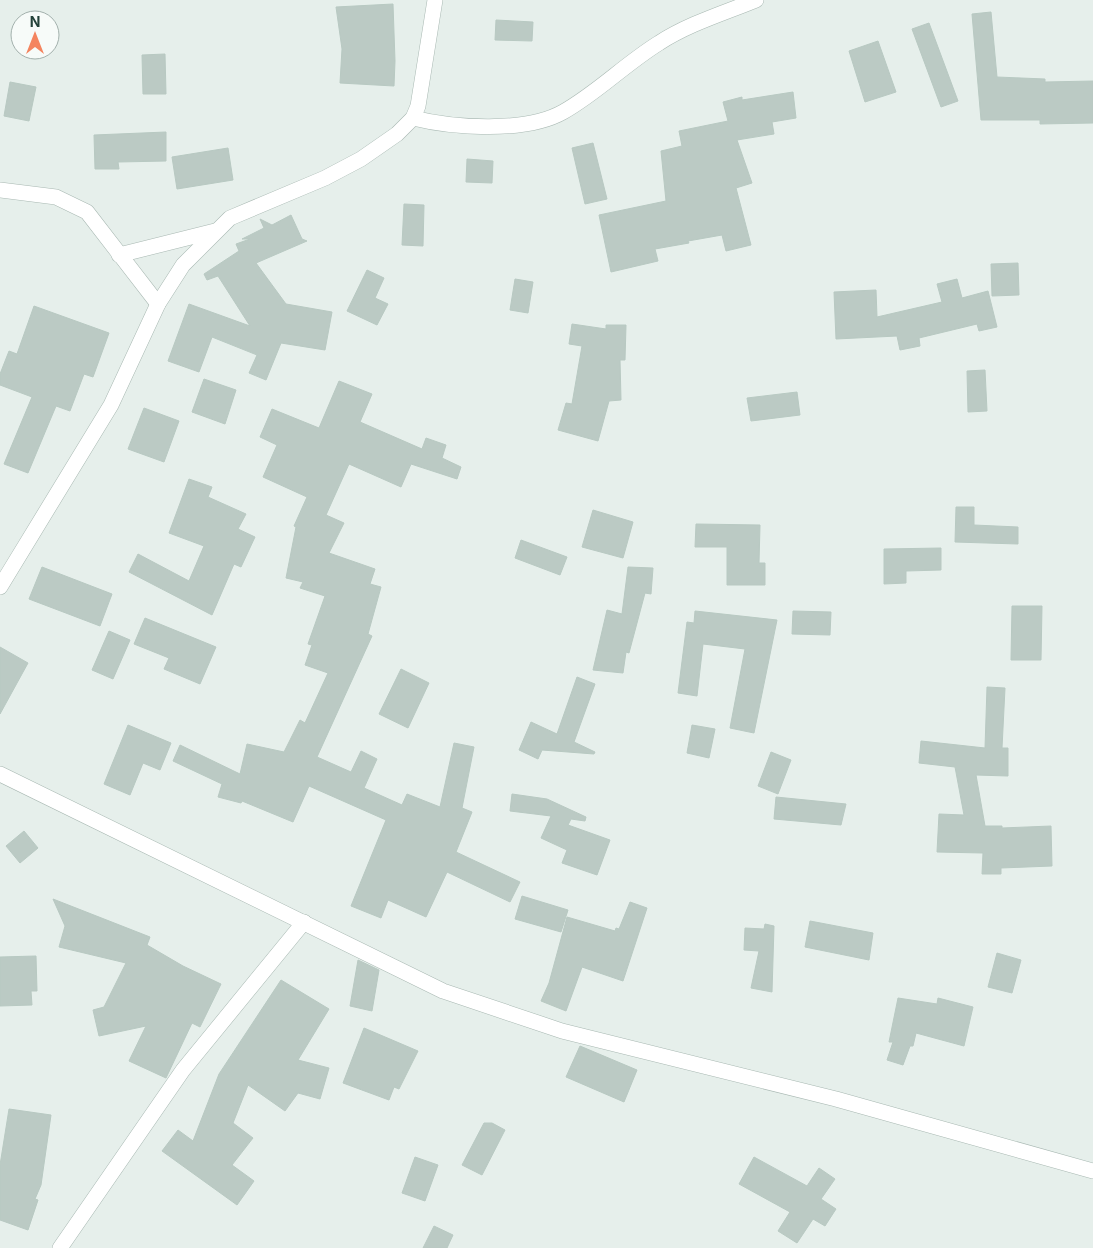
<svg xmlns="http://www.w3.org/2000/svg" width="1093" height="1248" viewBox="0 0 1093 1248" font-family="Inter,sans-serif">
<rect width="100%" height="100%" fill="#e6efeb"/>
<g fill="#bbcac4" stroke="#b8c9c2">
<path d="M 393,4 L 395,61 L 394,86 L 340,83 L 342,49 L 336,7 Z"/>
<path d="M 991,12 L 997,77 L 1045,79 L 1045,82 L 1093,81 L 1093,123 L 1040,124 L 1040,120 L 981,120 L 972,14 Z"/>
<path d="M 496,20 L 533,22 L 532,41 L 495,40 Z"/>
<path d="M 929,23 L 958,101 L 941,107 L 912,29 Z"/>
<path d="M 878,41 L 896,92 L 865,102 L 849,51 Z"/>
<path d="M 165,54 L 166,94 L 143,94 L 142,55 Z"/>
<path d="M 10,82 L 36,87 L 29,121 L 4,116 Z"/>
<path d="M 793,92 L 796,118 L 772,122 L 774,134 L 737,140 L 752,183 L 736,188 L 751,245 L 726,251 L 722,235 L 688,241 L 689,243 L 655,249 L 658,261 L 611,272 L 599,215 L 666,201 L 661,151 L 682,146 L 679,131 L 728,121 L 723,102 L 742,97 L 742,100 Z"/>
<path d="M 166,132 L 166,161 L 118,162 L 119,169 L 95,169 L 94,135 Z"/>
<path d="M 593,143 L 607,199 L 585,204 L 572,148 Z"/>
<path d="M 228,148 L 233,180 L 177,189 L 172,157 Z"/>
<path d="M 467,159 L 493,161 L 492,183 L 466,182 Z"/>
<path d="M 404,204 L 424,205 L 423,246 L 402,245 Z"/>
<path d="M 291,215 L 302,239 L 307,241 L 256,263 L 286,304 L 332,312 L 325,350 L 281,343 L 266,380 L 249,373 L 257,355 L 212,337 L 199,372 L 168,361 L 189,304 L 250,326 L 218,276 L 207,280 L 204,274 L 239,251 L 236,244 L 250,239 L 242,239 L 264,228 L 260,219 L 272,225 Z"/>
<path d="M 1018,263 L 1019,295 L 992,296 L 991,264 Z"/>
<path d="M 367,270 L 384,278 L 375,298 L 388,304 L 377,325 L 347,311 Z"/>
<path d="M 515,279 L 533,282 L 528,313 L 510,310 Z"/>
<path d="M 957,279 L 962,298 L 988,291 L 997,327 L 979,331 L 977,324 L 919,338 L 920,346 L 900,350 L 897,336 L 836,339 L 834,292 L 876,290 L 877,317 L 942,302 L 937,284 Z"/>
<path d="M 34,306 L 109,333 L 93,377 L 84,374 L 70,411 L 56,406 L 28,473 L 4,464 L 32,397 L 0,385 L 0,374 L 9,351 L 17,354 Z"/>
<path d="M 572,324 L 606,329 L 606,325 L 626,325 L 625,360 L 620,360 L 621,400 L 609,401 L 598,441 L 558,430 L 566,403 L 572,404 L 582,346 L 569,344 Z"/>
<path d="M 985,370 L 987,411 L 968,412 L 967,371 Z"/>
<path d="M 204,379 L 236,390 L 225,424 L 192,412 Z"/>
<path d="M 339,381 L 372,394 L 360,422 L 422,449 L 426,438 L 446,445 L 442,458 L 461,467 L 457,479 L 411,464 L 401,487 L 349,464 L 326,515 L 344,523 L 329,553 L 375,569 L 370,584 L 381,587 L 368,634 L 372,636 L 317,757 L 351,772 L 361,751 L 377,759 L 364,788 L 402,805 L 407,794 L 440,807 L 454,743 L 474,747 L 462,808 L 472,812 L 456,852 L 520,882 L 510,902 L 447,872 L 426,917 L 388,900 L 381,918 L 351,906 L 386,820 L 309,786 L 293,822 L 242,801 L 241,803 L 218,797 L 222,784 L 173,761 L 180,745 L 240,774 L 247,744 L 284,752 L 300,720 L 305,723 L 328,673 L 305,665 L 312,645 L 308,644 L 325,596 L 300,588 L 303,582 L 286,578 L 296,527 L 294,526 L 307,497 L 263,477 L 277,445 L 260,437 L 272,409 L 319,428 Z"/>
<path d="M 797,392 L 800,415 L 751,421 L 747,398 Z"/>
<path d="M 144,408 L 179,421 L 164,462 L 128,449 Z"/>
<path d="M 189,479 L 212,487 L 208,497 L 246,514 L 238,529 L 255,537 L 241,567 L 234,564 L 212,615 L 129,572 L 138,554 L 189,581 L 204,546 L 169,533 Z"/>
<path d="M 956,507 L 974,507 L 974,525 L 1018,527 L 1018,544 L 955,542 Z"/>
<path d="M 593,510 L 633,522 L 623,558 L 582,547 Z"/>
<path d="M 696,524 L 760,525 L 759,563 L 765,563 L 765,585 L 727,585 L 727,547 L 695,547 Z"/>
<path d="M 521,540 L 567,557 L 560,575 L 515,558 Z"/>
<path d="M 941,548 L 941,570 L 906,571 L 906,583 L 884,584 L 884,549 Z"/>
<path d="M 42,567 L 112,594 L 100,626 L 29,599 Z"/>
<path d="M 628,567 L 653,568 L 651,594 L 645,593 L 629,653 L 626,652 L 623,673 L 593,670 L 607,610 L 622,614 Z"/>
<path d="M 1012,606 L 1042,606 L 1041,660 L 1011,660 Z"/>
<path d="M 695,611 L 777,620 L 754,733 L 730,728 L 745,649 L 703,644 L 697,696 L 678,693 L 687,622 L 694,623 Z"/>
<path d="M 793,611 L 831,612 L 830,635 L 792,634 Z"/>
<path d="M 145,618 L 216,647 L 200,684 L 164,669 L 169,658 L 134,644 Z"/>
<path d="M 109,631 L 130,640 L 113,679 L 92,670 Z"/>
<path d="M 0,647 L 28,663 L 0,714 Z"/>
<path d="M 401,669 L 429,683 L 408,728 L 379,714 Z"/>
<path d="M 577,677 L 595,684 L 574,742 L 595,752 L 594,754 L 542,750 L 538,759 L 519,750 L 531,722 L 557,734 Z"/>
<path d="M 987,687 L 1005,688 L 1002,748 L 1008,748 L 1008,776 L 976,775 L 985,826 L 1002,826 L 1002,828 L 1051,826 L 1052,866 L 1001,868 L 1001,874 L 982,874 L 983,853 L 937,852 L 939,814 L 964,815 L 955,767 L 919,763 L 921,741 L 985,748 Z"/>
<path d="M 128,725 L 171,743 L 160,770 L 143,763 L 130,795 L 104,784 Z"/>
<path d="M 692,725 L 715,729 L 709,758 L 687,753 Z"/>
<path d="M 771,752 L 791,760 L 778,794 L 758,786 Z"/>
<path d="M 512,794 L 547,799 L 586,817 L 585,821 L 571,819 L 568,825 L 610,840 L 597,875 L 562,863 L 567,850 L 541,838 L 551,816 L 510,811 Z"/>
<path d="M 776,797 L 846,804 L 841,825 L 774,819 Z"/>
<path d="M 24,831 L 38,848 L 20,863 L 6,846 Z"/>
<path d="M 522,896 L 568,910 L 561,932 L 515,919 Z"/>
<path d="M 53,899 L 150,937 L 147,945 L 183,966 L 221,984 L 200,1027 L 192,1023 L 166,1078 L 129,1061 L 146,1026 L 99,1036 L 93,1010 L 104,1007 L 126,963 L 59,947 L 65,926 Z"/>
<path d="M 630,902 L 647,908 L 623,981 L 582,967 L 566,1011 L 541,1001 L 549,983 L 567,917 L 615,931 L 616,928 L 619,929 Z"/>
<path d="M 810,921 L 873,933 L 869,960 L 805,947 Z"/>
<path d="M 765,924 L 774,926 L 772,992 L 751,988 L 759,951 L 744,950 L 745,928 L 764,929 Z"/>
<path d="M 997,953 L 1021,960 L 1012,993 L 988,987 Z"/>
<path d="M 36,956 L 37,991 L 31,991 L 32,1005 L 0,1006 L 0,957 Z"/>
<path d="M 358,960 L 379,970 L 372,1011 L 350,1006 Z"/>
<path d="M 281,980 L 329,1009 L 298,1060 L 329,1068 L 320,1099 L 298,1093 L 285,1111 L 248,1085 L 233,1123 L 253,1138 L 232,1165 L 254,1181 L 237,1205 L 162,1151 L 178,1130 L 193,1141 L 219,1074 Z"/>
<path d="M 898,998 L 937,1004 L 938,998 L 973,1007 L 964,1046 L 916,1033 L 913,1046 L 910,1046 L 903,1065 L 887,1060 L 893,1042 L 889,1042 Z"/>
<path d="M 364,1028 L 418,1051 L 399,1089 L 394,1087 L 389,1100 L 343,1083 Z"/>
<path d="M 580,1046 L 637,1070 L 624,1102 L 566,1077 Z"/>
<path d="M 9,1109 L 51,1115 L 41,1185 L 35,1199 L 38,1200 L 28,1230 L 0,1220 L 0,1165 Z"/>
<path d="M 484,1123 L 492,1123 L 505,1130 L 482,1175 L 462,1165 Z"/>
<path d="M 415,1157 L 438,1165 L 425,1201 L 402,1193 Z"/>
<path d="M 754,1157 L 807,1186 L 819,1168 L 835,1179 L 821,1199 L 836,1209 L 825,1226 L 813,1219 L 797,1243 L 778,1231 L 790,1212 L 739,1184 Z"/>
<path d="M 434,1226 L 453,1235 L 447,1248 L 423,1248 Z"/>
</g>
<g fill="none" stroke-linecap="round" stroke-linejoin="round">
<defs>
<g id="minor">
<path d="M 413,118 C 453,128 526,133 563,112 C 597,93 625,64 659,43 C 688,24 724,13 756,0"/>
<path d="M 0,190 L 56,197 L 87,212 L 158,304"/>
<path d="M 119,255 L 215,231"/>
<path d="M 0,587 L 111,405 L 158,304 L 183,265 L 230,218 L 325,178 L 361,159 L 397,134 L 413,118 L 418,106 L 435,0"/>
<path d="M 0,774 L 443,991 L 562,1031 L 836,1099 L 1093,1171"/>
<path d="M 60,1248 L 183,1070 L 304,922"/>
</g>
</defs>
<use href="#minor" stroke="#a8b8b2" stroke-width="16"/>
<use href="#minor" stroke="#fff" stroke-width="15"/>
</g>
<g transform="translate(35 35)"><circle r="24" fill="#f7fbf9" stroke="#a3b1ad"/>
<path d="M0-4L9 19L0 12L-9 19Z" fill="#f4845f"/>
<text y="-8" font-size="14" font-weight="bold" text-anchor="middle" fill="#24423a">N</text>
</g>
</svg>
